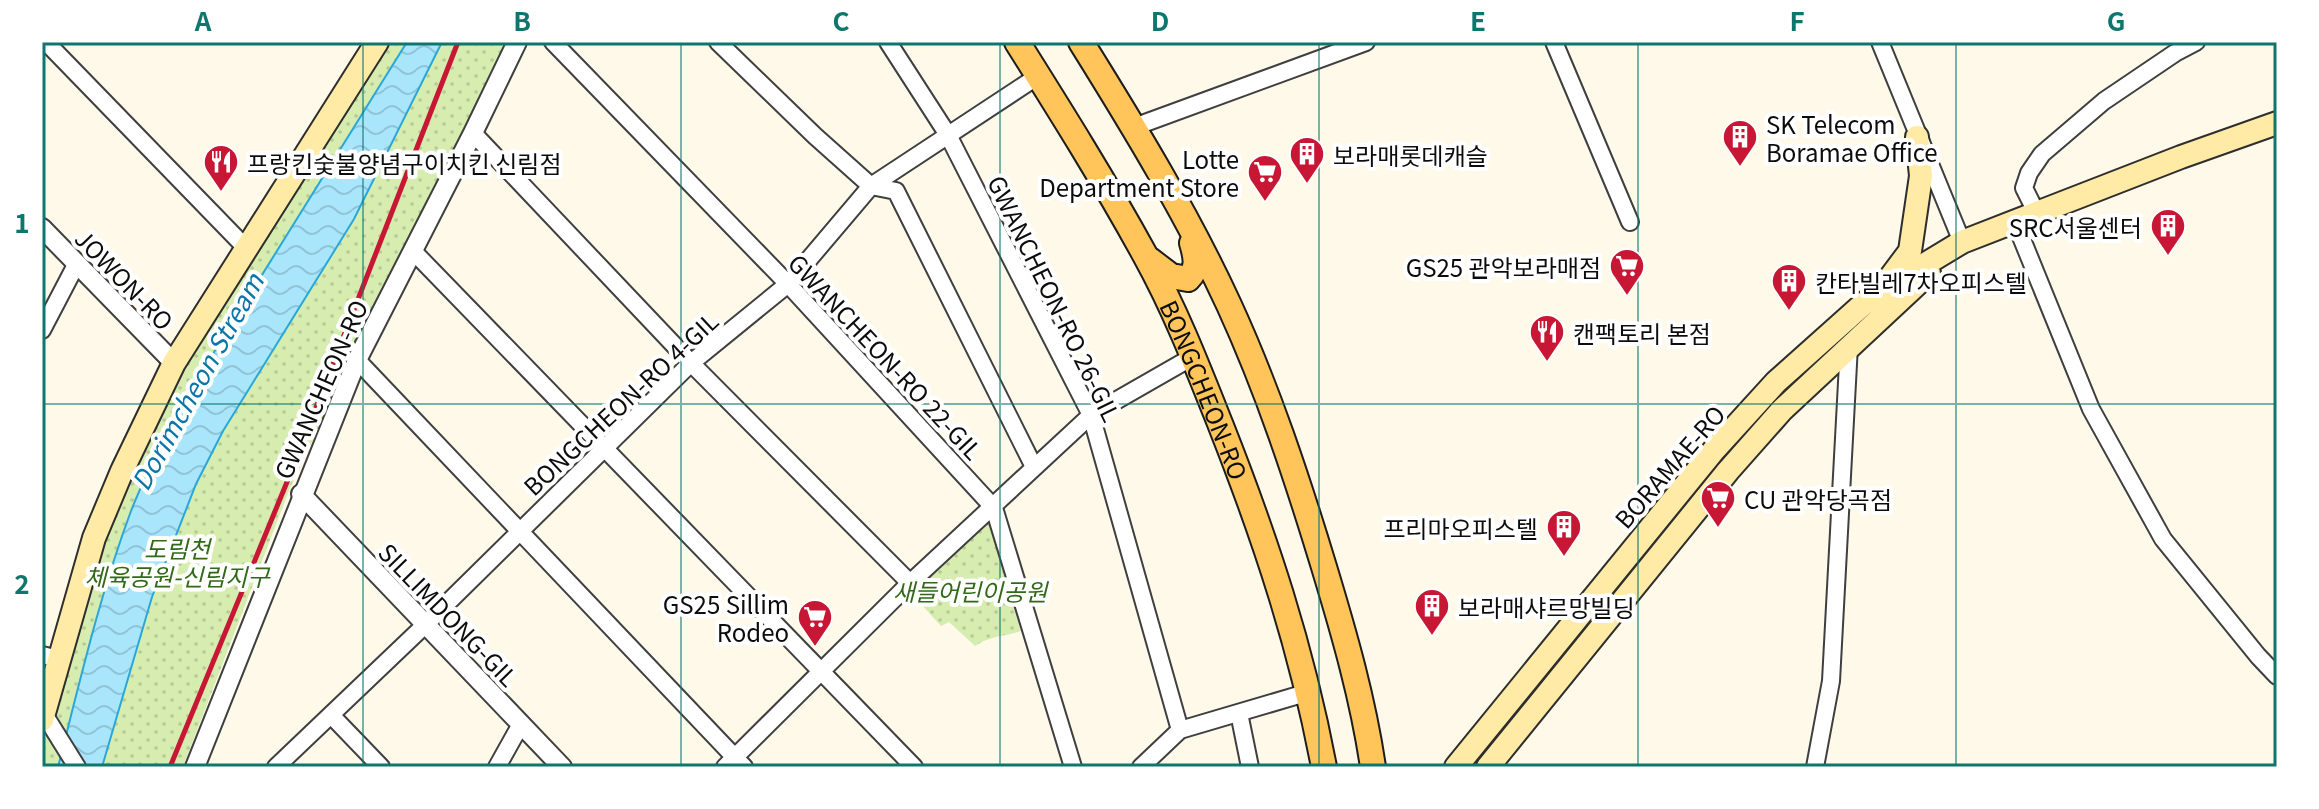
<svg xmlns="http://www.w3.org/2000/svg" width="2319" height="809" viewBox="0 0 2319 809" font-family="Georgia,'Noto Sans KR',serif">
<defs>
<pattern id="park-dots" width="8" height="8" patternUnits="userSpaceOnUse" patternTransform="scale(2)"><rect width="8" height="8" fill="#d7edb0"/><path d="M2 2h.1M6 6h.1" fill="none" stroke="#b7ca96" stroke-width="1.8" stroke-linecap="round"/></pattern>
<pattern id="water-waves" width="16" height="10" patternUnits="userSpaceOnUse" patternTransform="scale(2)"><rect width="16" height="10" fill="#a9e6fc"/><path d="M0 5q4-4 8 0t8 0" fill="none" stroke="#90c4d7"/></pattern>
</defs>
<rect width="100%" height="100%" fill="#fff9ea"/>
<g fill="url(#park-dots)">
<path d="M 377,42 L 506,42 L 471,125 L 373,315 L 290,488 L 183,767 L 42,767 L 42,750 L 103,531 L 184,358 Z"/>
<path d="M 990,515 L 1021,631 C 1005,636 989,636 975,646 L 949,622 L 941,626 L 909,591 Z"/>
</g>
<path fill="url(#water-waves)" stroke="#29a7da" stroke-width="2" d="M 407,42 L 442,42 L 354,219 L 223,431 L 196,484 L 152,597 L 102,767 L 58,767 C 80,681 100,594 131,511 C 145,475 163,440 181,405 Z"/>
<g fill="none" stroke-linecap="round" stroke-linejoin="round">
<defs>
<g id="minor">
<path d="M 46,42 L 246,248"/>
<path d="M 553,42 L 788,284 L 994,508 L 1073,767"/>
<path d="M 718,42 L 815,136 L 871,186 L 896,191 L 1034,467"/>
<path d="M 888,42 L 948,135 L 1091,415 L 1180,730"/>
<path d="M 1554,42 L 1630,222"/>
<path d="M 1880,42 L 1962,242"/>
<path d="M 1134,127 L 1366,42"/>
<path d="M 473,133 L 691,363 L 910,583"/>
<path d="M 2036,212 L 2024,188 L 2029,173 L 2042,154 L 2104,101 L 2175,53 L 2196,42"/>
<path d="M 2015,222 L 2091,409 L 2163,539 L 2258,656 L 2277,676"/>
<path d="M 413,251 L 914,767"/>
<path d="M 42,330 L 77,263"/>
<path d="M 357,360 L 744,767"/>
<path d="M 42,655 L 59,659"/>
<path d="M 1239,713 L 1250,767"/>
<path d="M 44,714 L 77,767"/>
<path d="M 331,715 L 381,767"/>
<path d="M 276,767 L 426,624 L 691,363 L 788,284 L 871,186 L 1038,76"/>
<path d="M 497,767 L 521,724"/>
<path d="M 725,767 L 910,583 L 1091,415 L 1194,356"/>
<path d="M 1141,767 L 1180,730 L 1309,692"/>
<path d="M 1815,767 L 1831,681 L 1849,345"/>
</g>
<g id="tertiary">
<path d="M 42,228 L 174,363"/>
<path d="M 301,494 L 562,767"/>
<path d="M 195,767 L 357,360 L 473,133 L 517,42"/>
</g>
<g id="secondary">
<path d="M 1886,283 L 1910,251 L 1921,176 L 1917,137"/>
<path d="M 42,720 L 94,538 L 122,471 L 174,363 L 377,42"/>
<path d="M 1456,767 L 1714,450 L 1776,382 L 1860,307 L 1879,292 L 1962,242 L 2181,157 L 2277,123"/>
<path d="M 1488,767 L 1728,471 L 1782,410 L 1929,273"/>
</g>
<g id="primary">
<path id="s1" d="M 1017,42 C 1061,112 1105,182 1145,255 C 1175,309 1198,368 1221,426 C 1266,540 1301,646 1324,767"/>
<path d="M 1081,42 C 1134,127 1187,214 1229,305 C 1268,390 1297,478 1324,567 C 1344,633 1363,699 1373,767"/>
<path d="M 1150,260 L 1171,276 L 1188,279 C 1199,268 1196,257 1192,243"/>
</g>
</defs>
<use href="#minor" stroke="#3f3f3f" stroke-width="20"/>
<use href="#tertiary" stroke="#3f3f3f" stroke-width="22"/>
<use href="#secondary" stroke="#2e2e2e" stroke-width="26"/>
<use href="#primary" stroke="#1d1d1d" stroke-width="28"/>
<use href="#minor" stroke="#fff" stroke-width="16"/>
<use href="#tertiary" stroke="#fff" stroke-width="18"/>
<use href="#secondary" stroke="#ffeba5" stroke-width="22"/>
<use href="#primary" stroke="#ffc45a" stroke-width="24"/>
<path stroke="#c81734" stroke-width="5" d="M 170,767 L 287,482 L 458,42"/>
</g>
<path fill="none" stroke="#0f766e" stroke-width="2" stroke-opacity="0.55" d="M 363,42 L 363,767M 681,42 L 681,767M 1000,42 L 1000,767M 1319,42 L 1319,767M 1638,42 L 1638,767M 1956,42 L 1956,767M 42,404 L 2277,404"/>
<defs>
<symbol id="building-pin" viewBox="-11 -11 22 30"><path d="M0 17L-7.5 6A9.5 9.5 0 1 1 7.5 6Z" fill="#c81734" stroke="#fff"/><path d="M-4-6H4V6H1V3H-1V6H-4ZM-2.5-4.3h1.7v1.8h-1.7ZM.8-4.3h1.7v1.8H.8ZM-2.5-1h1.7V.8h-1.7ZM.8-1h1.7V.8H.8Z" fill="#fff"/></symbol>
<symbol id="restaurant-pin" viewBox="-11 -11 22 30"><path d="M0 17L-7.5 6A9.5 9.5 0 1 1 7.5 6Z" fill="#c81734" stroke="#fff"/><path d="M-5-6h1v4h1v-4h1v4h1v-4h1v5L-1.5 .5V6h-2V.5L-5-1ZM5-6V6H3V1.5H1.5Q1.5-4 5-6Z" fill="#fff"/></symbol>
<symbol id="supermarket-pin" viewBox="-11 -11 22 30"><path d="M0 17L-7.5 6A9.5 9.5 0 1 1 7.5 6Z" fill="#c81734" stroke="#fff"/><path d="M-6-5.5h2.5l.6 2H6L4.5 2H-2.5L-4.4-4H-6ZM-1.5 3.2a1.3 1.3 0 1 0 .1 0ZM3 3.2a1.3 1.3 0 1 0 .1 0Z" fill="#fff"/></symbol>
</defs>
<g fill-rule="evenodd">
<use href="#building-pin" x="1720" y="117" width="40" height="54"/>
<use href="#building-pin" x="1287" y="134" width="40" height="54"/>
<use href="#restaurant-pin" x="201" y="142" width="40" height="54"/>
<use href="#supermarket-pin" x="1245" y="152" width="40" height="54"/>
<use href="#building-pin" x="2148" y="206" width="40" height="54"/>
<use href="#supermarket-pin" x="1607" y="246" width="40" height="54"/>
<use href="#building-pin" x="1769" y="261" width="40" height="54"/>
<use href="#restaurant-pin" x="1527" y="312" width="40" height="54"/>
<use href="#supermarket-pin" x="1698" y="478" width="40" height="54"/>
<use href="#building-pin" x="1544" y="507" width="40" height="54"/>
<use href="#building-pin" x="1412" y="586" width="40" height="54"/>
<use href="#supermarket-pin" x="795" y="597" width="40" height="54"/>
</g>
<g text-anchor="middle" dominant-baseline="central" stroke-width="8" stroke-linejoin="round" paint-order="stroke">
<g font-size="24" fill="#0c0c0c" stroke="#fff" text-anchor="start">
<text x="1766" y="123">SK Telecom<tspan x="1766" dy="28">Boramae Office</tspan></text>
<text x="1333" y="154">보라매롯데캐슬</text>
<text x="1239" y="158" text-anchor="end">Lotte<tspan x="1239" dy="28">Department Store</tspan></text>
<text x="247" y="162">프랑킨숯불양념구이치킨 신림점</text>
<text x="2142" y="226" text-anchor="end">SRC서울센터</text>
<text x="1601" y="266" text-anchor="end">GS25 관악보라매점</text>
<text x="1815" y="281">칸타빌레7차오피스텔</text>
<text x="1573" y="332">캔팩토리 본점</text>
<text x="1744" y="498">CU 관악당곡점</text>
<text x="1538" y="527" text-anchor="end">프리마오피스텔</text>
<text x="789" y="603" text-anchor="end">GS25 Sillim<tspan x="789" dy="28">Rodeo</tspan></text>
<text x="1458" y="606">보라매샤르망빌딩</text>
</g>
<g font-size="24" fill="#0c0c0c" stroke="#fff">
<text transform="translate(125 279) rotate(46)">JOWON-RO</text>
<text transform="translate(1055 298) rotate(64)">GWANCHEON-RO 26-GIL</text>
<text transform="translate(886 356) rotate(47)">GWANCHEON-RO 22-GIL</text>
<text transform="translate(320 389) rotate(-66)">GWANCHEON-RO</text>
<text stroke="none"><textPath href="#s1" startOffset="396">BONGCHEON-RO</textPath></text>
<text transform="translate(620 403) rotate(-43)">BONGCHEON-RO 4-GIL</text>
<text transform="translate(1669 466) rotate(-49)">BORAMAE-RO</text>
<text transform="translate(449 614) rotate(46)">SILLIMDONG-GIL</text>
</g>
<g font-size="24" font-style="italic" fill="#316917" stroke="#fff">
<text x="177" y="547">도림천<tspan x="177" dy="28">체육공원-신림지구</tspan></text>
<text x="970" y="590">새들어린이공원</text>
</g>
<g font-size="26" font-style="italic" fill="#0a75a8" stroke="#fff">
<text transform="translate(196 381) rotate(-61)">Dorimcheon Stream</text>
</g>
</g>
<rect width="2319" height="809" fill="none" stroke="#ffffff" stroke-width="88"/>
<rect x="44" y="44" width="2231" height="721" fill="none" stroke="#0f766e" stroke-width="3"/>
<g font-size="26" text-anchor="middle" font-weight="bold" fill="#0f766e">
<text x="203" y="31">A</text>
<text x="522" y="31">B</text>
<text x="841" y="31">C</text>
<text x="1160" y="31">D</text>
<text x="1478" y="31">E</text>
<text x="1797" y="31">F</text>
<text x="2116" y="31">G</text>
<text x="22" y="233">1</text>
<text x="22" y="594">2</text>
</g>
</svg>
